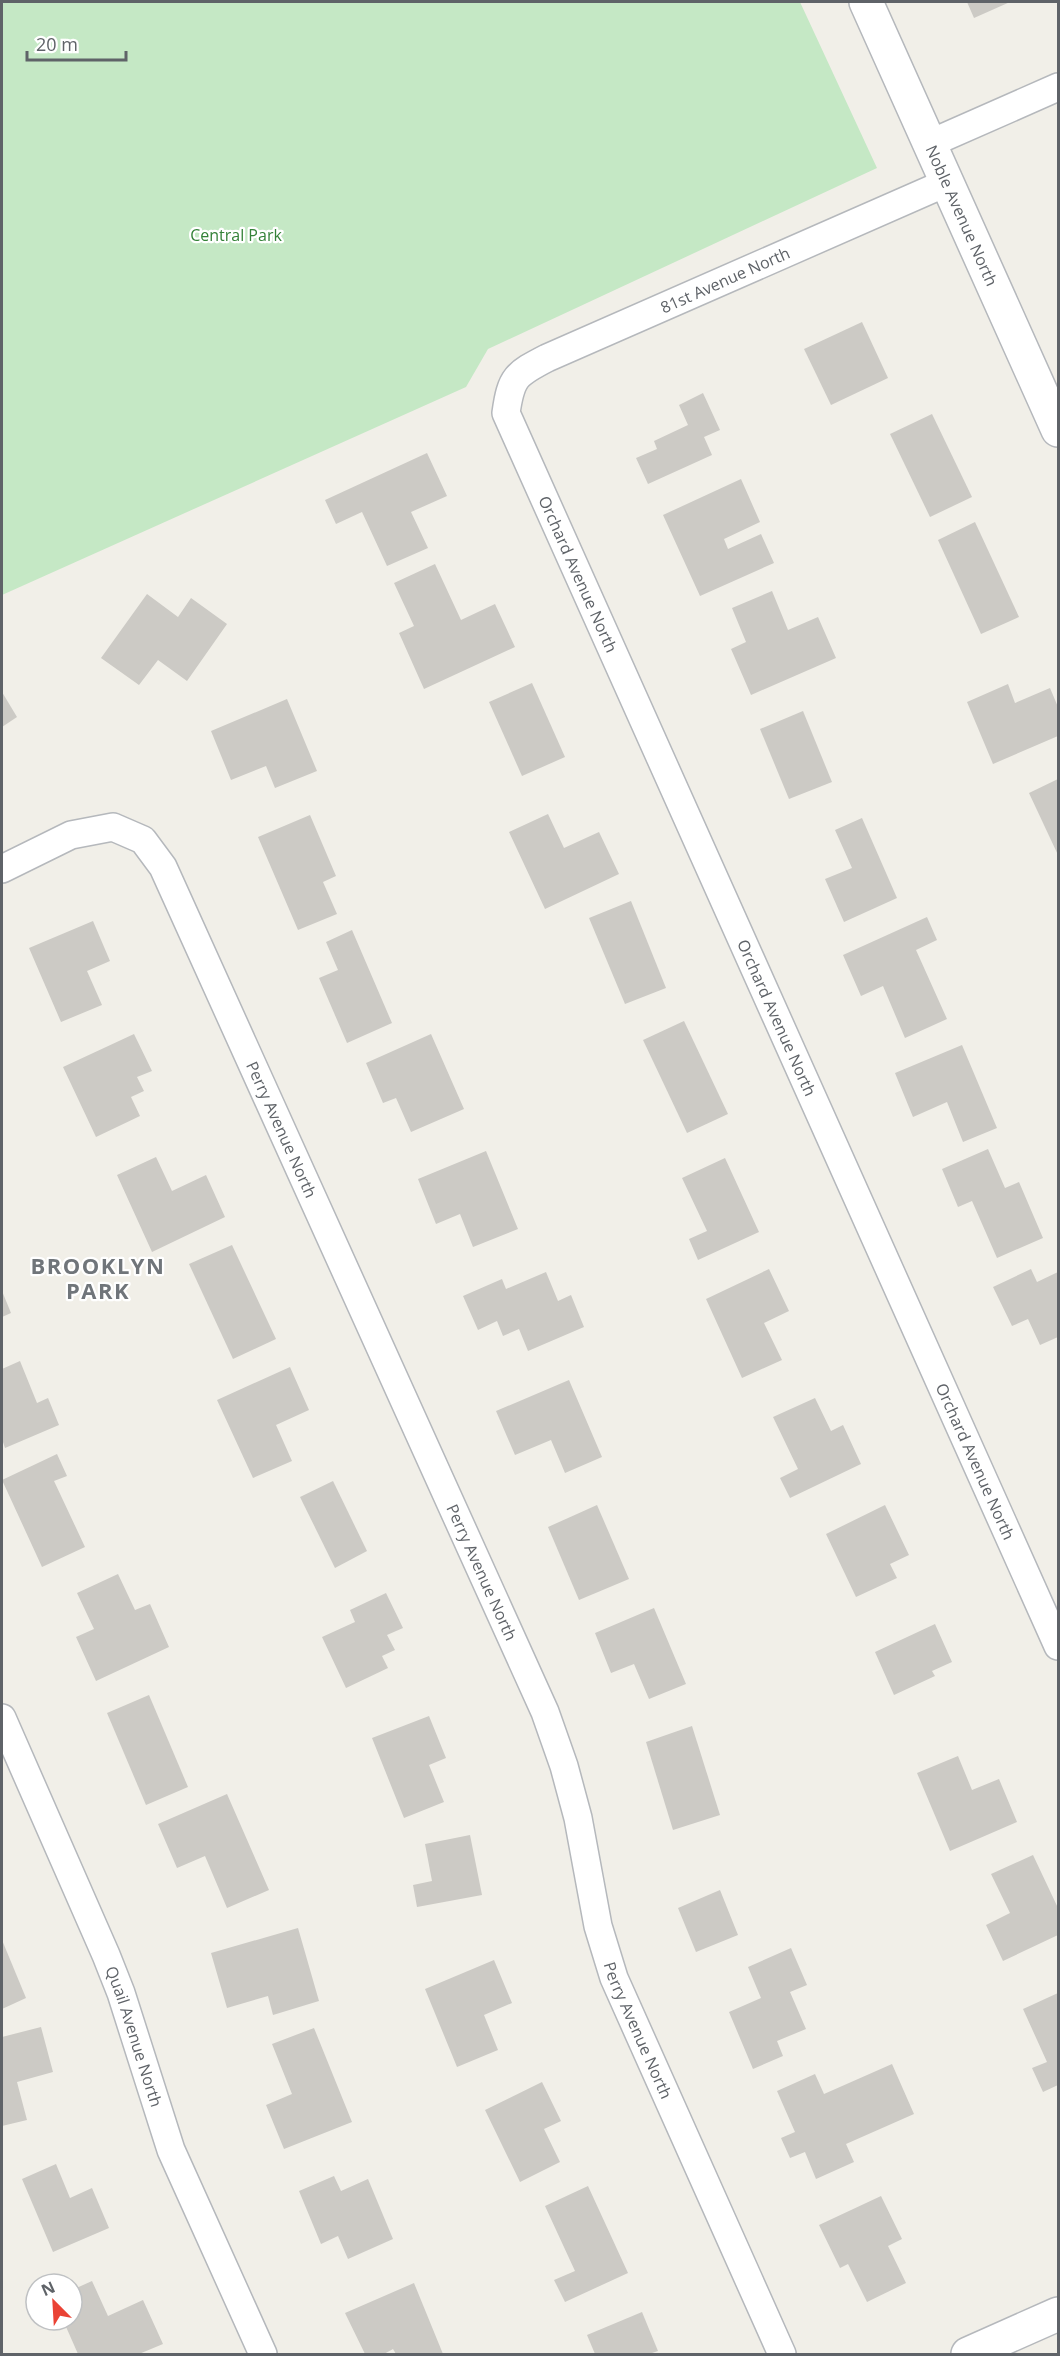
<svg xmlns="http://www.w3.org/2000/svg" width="1060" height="2356" viewBox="0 0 1060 2356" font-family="'Open Sans',sans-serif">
<rect width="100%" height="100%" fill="#f1efe8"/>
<path fill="#c5e8c5" d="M 2,2 L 800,2 L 877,168 L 488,349 L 466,387 L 2,595 Z"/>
<g fill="#cccac5">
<path d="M 967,2 L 1010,2 L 974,18 Z"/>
<path d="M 862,322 L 888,378 L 831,405 L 804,349 Z"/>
<path d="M 703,393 L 720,430 L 704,437 L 712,455 L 648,484 L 636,458 L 657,449 L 654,441 L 688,425 L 679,405 Z"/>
<path d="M 932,414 L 972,497 L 930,517 L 890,434 Z"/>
<path d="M 427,453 L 447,496 L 411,512 L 428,548 L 387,566 L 362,512 L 336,524 L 325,500 Z"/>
<path d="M 741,479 L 760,522 L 724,539 L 728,549 L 761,534 L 774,563 L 700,596 L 663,515 Z"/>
<path d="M 975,522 L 1019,617 L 981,634 L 938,540 Z"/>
<path d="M 435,564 L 461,620 L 495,604 L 515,647 L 424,689 L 399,633 L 414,626 L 394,583 Z"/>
<path d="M 772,591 L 788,630 L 818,617 L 836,658 L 751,695 L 731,649 L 746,642 L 732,608 Z"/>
<path d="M 147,594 L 178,617 L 191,598 L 227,624 L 187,681 L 158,660 L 139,685 L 101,658 Z"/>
<path d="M 532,683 L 565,757 L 522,776 L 489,702 Z"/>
<path d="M 1008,684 L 1015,703 L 1050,688 L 1058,707 L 1058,736 L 993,764 L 967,702 Z"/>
<path d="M 2,692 L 17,717 L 2,727 Z"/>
<path d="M 287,699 L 317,771 L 275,788 L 266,766 L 231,780 L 211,731 Z"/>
<path d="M 803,711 L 832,782 L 789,799 L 760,729 Z"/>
<path d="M 1058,779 L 1058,855 L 1029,793 Z"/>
<path d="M 548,814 L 564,848 L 599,832 L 619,874 L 545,909 L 509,832 Z"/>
<path d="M 310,815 L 336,876 L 323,882 L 337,914 L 298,930 L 258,837 Z"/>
<path d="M 862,818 L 897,898 L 844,922 L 825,879 L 852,868 L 835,830 Z"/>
<path d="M 631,901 L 666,988 L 625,1004 L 589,918 Z"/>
<path d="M 927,917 L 937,940 L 916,950 L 947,1019 L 905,1038 L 883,986 L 861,996 L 843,955 Z"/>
<path d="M 93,921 L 110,961 L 87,971 L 102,1005 L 61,1022 L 29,948 Z"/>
<path d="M 352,930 L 392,1023 L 347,1043 L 319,978 L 338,970 L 326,942 Z"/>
<path d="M 684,1021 L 728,1114 L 687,1133 L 643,1040 Z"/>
<path d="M 134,1034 L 152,1071 L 137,1077 L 144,1091 L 131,1097 L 140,1116 L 96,1137 L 63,1067 Z"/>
<path d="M 431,1034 L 464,1109 L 411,1132 L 396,1098 L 383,1103 L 366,1063 Z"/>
<path d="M 962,1045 L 997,1128 L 963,1142 L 947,1102 L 913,1117 L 895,1073 Z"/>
<path d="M 988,1149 L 1005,1188 L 1019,1182 L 1043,1238 L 997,1258 L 972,1201 L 958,1207 L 942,1169 Z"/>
<path d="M 486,1151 L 518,1229 L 473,1247 L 460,1214 L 436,1224 L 418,1179 Z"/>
<path d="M 156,1157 L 172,1191 L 206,1175 L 225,1217 L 152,1252 L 117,1175 Z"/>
<path d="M 725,1158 L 759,1232 L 698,1260 L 689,1239 L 707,1231 L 682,1178 Z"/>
<path d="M 232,1245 L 276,1339 L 233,1359 L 189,1264 Z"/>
<path d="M 769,1269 L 789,1311 L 764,1323 L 782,1360 L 742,1378 L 706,1299 Z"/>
<path d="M 1031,1269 L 1037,1282 L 1058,1272 L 1058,1337 L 1040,1345 L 1028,1319 L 1012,1326 L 993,1287 Z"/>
<path d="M 546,1272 L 558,1301 L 571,1295 L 584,1327 L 528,1351 L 519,1329 L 503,1336 L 497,1321 L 478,1330 L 463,1296 L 502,1279 L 506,1289 Z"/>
<path d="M 2,1291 L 11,1313 L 2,1317 Z"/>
<path d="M 20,1361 L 37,1403 L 48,1398 L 59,1425 L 5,1448 L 2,1439 L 2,1369 Z"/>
<path d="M 290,1367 L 309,1410 L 276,1425 L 292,1461 L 253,1478 L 217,1400 Z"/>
<path d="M 569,1380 L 602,1457 L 565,1473 L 551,1440 L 515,1455 L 496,1411 Z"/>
<path d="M 815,1398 L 831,1431 L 843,1425 L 861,1464 L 790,1498 L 780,1478 L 798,1469 L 773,1417 Z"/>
<path d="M 57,1454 L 67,1476 L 54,1481 L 85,1547 L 42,1567 L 2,1480 Z"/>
<path d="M 333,1481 L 367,1551 L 335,1568 L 300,1497 Z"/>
<path d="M 597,1505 L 629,1579 L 579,1600 L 548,1527 Z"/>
<path d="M 885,1505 L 909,1555 L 890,1564 L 897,1578 L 856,1597 L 826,1534 Z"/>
<path d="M 118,1574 L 135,1610 L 150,1604 L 169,1647 L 96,1681 L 76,1637 L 94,1629 L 77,1593 Z"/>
<path d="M 386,1593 L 403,1628 L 387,1635 L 395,1650 L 382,1656 L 388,1668 L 346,1688 L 322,1637 L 355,1622 L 350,1610 Z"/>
<path d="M 654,1608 L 686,1684 L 649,1699 L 634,1664 L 611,1673 L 595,1633 Z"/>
<path d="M 935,1624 L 952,1662 L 932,1671 L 935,1676 L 894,1695 L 875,1652 Z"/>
<path d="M 149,1695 L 188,1787 L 146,1805 L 107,1713 Z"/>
<path d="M 429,1716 L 446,1758 L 429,1765 L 444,1802 L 404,1818 L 372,1738 Z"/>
<path d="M 692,1726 L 720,1815 L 673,1830 L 646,1742 Z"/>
<path d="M 958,1756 L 972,1790 L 999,1779 L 1017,1822 L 950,1851 L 917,1773 Z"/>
<path d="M 227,1794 L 269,1890 L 227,1908 L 205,1856 L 177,1868 L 158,1824 Z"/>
<path d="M 470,1835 L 482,1895 L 417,1907 L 413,1885 L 432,1881 L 425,1844 Z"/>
<path d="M 1033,1855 L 1058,1908 L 1058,1935 L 1003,1961 L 986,1925 L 1010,1913 L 991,1874 Z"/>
<path d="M 720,1890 L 738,1935 L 696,1952 L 678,1908 Z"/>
<path d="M 298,1928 L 319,2001 L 273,2015 L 268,1996 L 227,2008 L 211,1953 Z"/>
<path d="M 2,1940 L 26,1998 L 2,2009 Z"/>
<path d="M 791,1948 L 807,1985 L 790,1992 L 806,2029 L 777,2041 L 783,2056 L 753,2069 L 729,2012 L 761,1998 L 748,1967 Z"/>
<path d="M 494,1960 L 512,2003 L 484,2015 L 498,2050 L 457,2067 L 425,1989 Z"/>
<path d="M 1058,1993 L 1058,2085 L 1043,2092 L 1032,2068 L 1047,2062 L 1023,2009 Z"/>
<path d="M 41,2027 L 53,2072 L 17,2082 L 27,2120 L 2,2126 L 2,2037 Z"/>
<path d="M 314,2028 L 352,2122 L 284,2149 L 266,2105 L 292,2094 L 272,2044 Z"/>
<path d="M 892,2064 L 914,2114 L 846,2144 L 854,2162 L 816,2179 L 805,2152 L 790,2158 L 781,2138 L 795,2132 L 777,2091 L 815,2074 L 824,2094 Z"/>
<path d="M 542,2082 L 561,2121 L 544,2129 L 560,2162 L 520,2182 L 485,2110 Z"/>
<path d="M 56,2164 L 70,2198 L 92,2188 L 109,2228 L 53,2252 L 22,2179 Z"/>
<path d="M 334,2176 L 341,2191 L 368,2179 L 393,2239 L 348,2259 L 338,2236 L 321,2244 L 299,2191 Z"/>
<path d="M 588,2186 L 628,2273 L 565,2302 L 554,2280 L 575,2271 L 545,2206 Z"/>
<path d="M 881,2196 L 902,2239 L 888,2246 L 906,2283 L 867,2302 L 848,2264 L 840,2268 L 819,2225 Z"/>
<path d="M 92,2281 L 108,2316 L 143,2300 L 163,2344 L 139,2354 L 78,2354 L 63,2320 L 72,2320 L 72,2290 Z"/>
<path d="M 414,2283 L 443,2354 L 396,2354 L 393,2349 L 384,2354 L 365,2354 L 345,2313 Z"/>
<path d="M 642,2312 L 658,2351 L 649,2354 L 595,2354 L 587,2335 Z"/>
</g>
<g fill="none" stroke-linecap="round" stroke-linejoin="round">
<defs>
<g id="minor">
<path d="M 931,143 L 1058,87"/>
<path id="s1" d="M 948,182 L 547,358 C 516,374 511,377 506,413 L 1058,1646"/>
<path id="s2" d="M 2,869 L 71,835 L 113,827 L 143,840 L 163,867 L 545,1712 L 564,1766 L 578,1818 L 598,1926 L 614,1978 L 782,2354"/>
<path id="s3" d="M 2,1718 L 106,1955 L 121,1993 L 171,2150 L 263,2354"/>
</g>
<g id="tertiary">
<path id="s4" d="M 866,2 L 1058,430"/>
<path d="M 968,2354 L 1058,2314"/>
</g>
</defs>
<use href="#minor" stroke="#b5b8bc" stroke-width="30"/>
<use href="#tertiary" stroke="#b5b8bc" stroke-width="36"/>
<use href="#minor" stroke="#fff" stroke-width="27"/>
<use href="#tertiary" stroke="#fff" stroke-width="33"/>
</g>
<g text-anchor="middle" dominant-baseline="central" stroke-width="4.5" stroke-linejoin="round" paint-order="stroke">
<g font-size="16" fill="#5f6368" stroke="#fff">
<text stroke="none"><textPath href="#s4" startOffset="234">Noble Avenue North</textPath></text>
<text transform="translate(725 280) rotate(-24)">81st Avenue North</text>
<text stroke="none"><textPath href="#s1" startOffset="688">Orchard Avenue North</textPath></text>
<text stroke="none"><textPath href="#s1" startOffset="1174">Orchard Avenue North</textPath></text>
<text stroke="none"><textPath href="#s2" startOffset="474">Perry Avenue North</textPath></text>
<text stroke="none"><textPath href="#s1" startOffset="1660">Orchard Avenue North</textPath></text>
<text stroke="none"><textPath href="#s2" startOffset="960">Perry Avenue North</textPath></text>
<text stroke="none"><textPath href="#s2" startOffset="1446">Perry Avenue North</textPath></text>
<text stroke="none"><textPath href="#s3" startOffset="345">Quail Avenue North</textPath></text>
</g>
<g font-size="16" fill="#348238" stroke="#fff">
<text x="236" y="235">Central Park</text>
</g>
<g font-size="22" font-weight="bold" letter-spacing="1.5" fill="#70757a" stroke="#fff">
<text x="98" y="1265">BROOKLYN<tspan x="98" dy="25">PARK</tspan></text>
</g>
</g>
<rect width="1060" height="2356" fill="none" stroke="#5f6368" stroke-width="6"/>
<g transform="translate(54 2302) rotate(336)"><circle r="28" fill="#ffffff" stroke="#bfc1c3" stroke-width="1.5"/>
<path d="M0-4.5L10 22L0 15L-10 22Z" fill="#ea4335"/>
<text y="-9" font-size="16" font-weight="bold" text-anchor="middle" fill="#5f6368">N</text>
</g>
<path d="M27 51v9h99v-9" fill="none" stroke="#5f6368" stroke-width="3"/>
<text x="36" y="51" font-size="18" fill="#5f6368" stroke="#ffffff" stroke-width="4.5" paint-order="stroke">20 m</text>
</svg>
